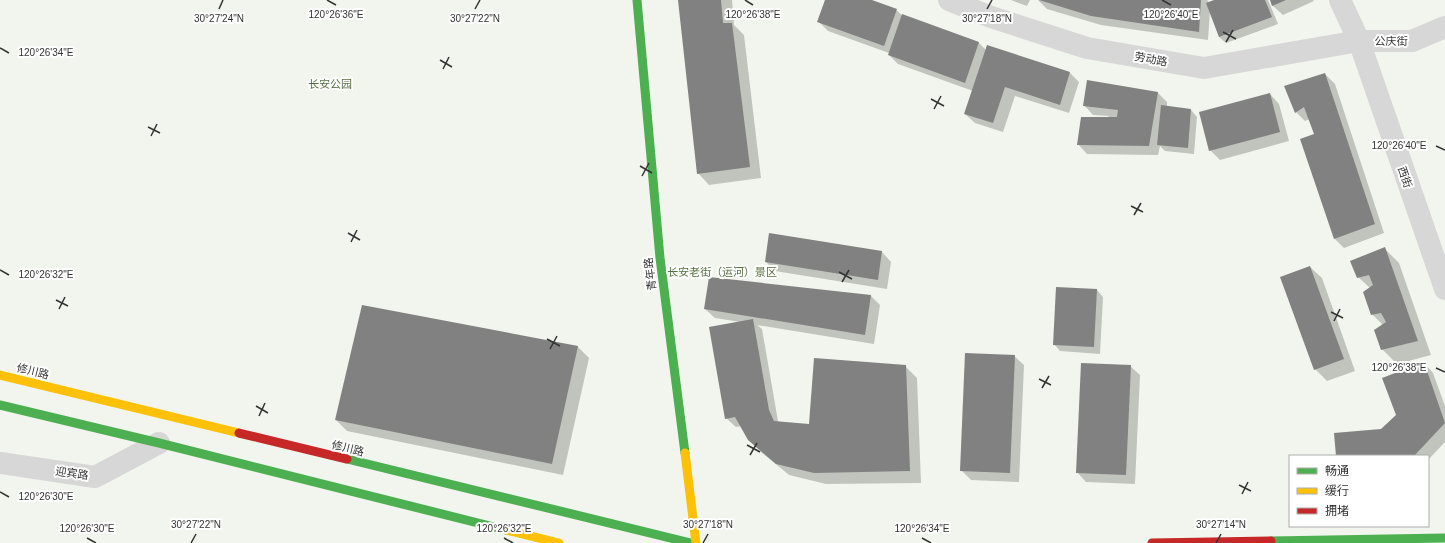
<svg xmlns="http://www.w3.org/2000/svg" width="1445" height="543" viewBox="0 0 1445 543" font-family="Helvetica,'Noto Sans SC',sans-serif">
<rect width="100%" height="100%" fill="#fff"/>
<path fill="#f1f5ed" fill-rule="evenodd" d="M 0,0 L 1445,0 L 1445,543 L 0,543 ZM 1290,456 L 1428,456 L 1428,526 L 1290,526 Z"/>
<g fill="#0003">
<path d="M 679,0 L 732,0 L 734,25 L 744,35 L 761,178 L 709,185 L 698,173 Z"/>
<path d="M 826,0 L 869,0 L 896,10 L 902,15 L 979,43 L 986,50 L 987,46 L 1070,73 L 1079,82 L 1069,113 L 1015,96 L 1003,132 L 975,123 L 965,114 L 973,91 L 898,64 L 889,55 L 889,53 L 828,31 L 819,22 Z"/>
<path d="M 1011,0 L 1030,0 L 1027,6 Z"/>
<path d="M 1038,0 L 1207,0 L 1210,3 L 1217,0 L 1268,0 L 1278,24 L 1226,43 L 1219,37 L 1210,11 L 1208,40 L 1101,25 L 1047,9 Z"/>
<path d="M 1271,0 L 1313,0 L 1314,1 L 1283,15 L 1273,6 Z"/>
<path d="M 1325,74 L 1335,84 L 1384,233 L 1344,248 L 1335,239 L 1301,140 L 1315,135 L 1310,119 L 1305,121 L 1296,112 Z"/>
<path d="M 1088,82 L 1158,93 L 1167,102 L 1167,107 L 1191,110 L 1197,117 L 1194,154 L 1165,151 L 1160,146 L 1158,155 L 1087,154 L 1078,144 L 1109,116 L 1093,115 L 1084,105 Z"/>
<path d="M 1270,94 L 1279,104 L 1289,141 L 1220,160 L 1210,150 Z"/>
<path d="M 770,234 L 882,252 L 891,262 L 887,289 L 775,271 L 766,262 Z"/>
<path d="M 1384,248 L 1399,263 L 1431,355 L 1397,364 L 1382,349 L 1383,325 L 1372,314 L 1370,288 L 1358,277 Z"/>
<path d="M 1310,267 L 1322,278 L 1355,371 L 1327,381 L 1315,369 Z"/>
<path d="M 1057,288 L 1097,290 L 1103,297 L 1100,354 L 1060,351 L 1054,344 Z"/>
<path d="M 871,296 L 880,305 L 874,344 L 757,325 L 762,329 L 778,421 L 780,423 L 810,425 L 905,366 L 917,378 L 921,483 L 826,484 L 789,475 L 761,452 L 749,440 L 742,426 L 736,427 L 726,418 L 740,322 L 715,318 L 705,309 Z"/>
<path d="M 578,347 L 589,358 L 563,475 L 347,431 L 336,420 Z"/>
<path d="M 1014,356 L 1024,365 L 1019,482 L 971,480 L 961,470 Z"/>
<path d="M 1424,363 L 1433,373 L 1445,406 L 1445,442 L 1428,460 L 1428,456 L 1337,456 L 1382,430 L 1398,415 Z"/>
<path d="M 1130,366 L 1140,375 L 1135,484 L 1086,482 L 1077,472 Z"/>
</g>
<g fill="#818181">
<path d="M 678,0 L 721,0 L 723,23 L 732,23 L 750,167 L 697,174 Z"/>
<path d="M 825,0 L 872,0 L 897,9 L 884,46 L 817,22 Z"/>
<path d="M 1039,0 L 1201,0 L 1199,32 L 1091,16 Z"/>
<path d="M 1214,0 L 1265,0 L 1272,17 L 1219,37 L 1206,3 Z"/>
<path d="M 1270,0 L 1286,0 L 1272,6 Z"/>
<path d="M 902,14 L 979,42 L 965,83 L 888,55 Z"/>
<path d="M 987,45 L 1070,72 L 1060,105 L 1005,87 L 993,123 L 964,114 Z"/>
<path d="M 1325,73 L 1375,224 L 1334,239 L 1300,139 L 1314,134 L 1304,107 L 1295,113 L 1284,86 Z"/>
<path d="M 1087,80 L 1158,92 L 1149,146 L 1077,145 L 1081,117 L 1117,117 L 1118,110 L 1083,106 Z"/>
<path d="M 1270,93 L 1280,132 L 1209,151 L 1199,112 Z"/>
<path d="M 1161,105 L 1191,109 L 1188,148 L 1157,145 Z"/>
<path d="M 769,233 L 882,251 L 878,280 L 765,262 Z"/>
<path d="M 1385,247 L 1418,341 L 1381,350 L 1374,330 L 1386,322 L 1381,313 L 1371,315 L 1363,292 L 1373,285 L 1369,275 L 1357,278 L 1350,261 Z"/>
<path d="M 1310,266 L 1344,359 L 1314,370 L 1280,277 Z"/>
<path d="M 709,277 L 871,295 L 865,335 L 704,309 Z"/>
<path d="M 1056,287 L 1097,289 L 1094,347 L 1053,345 Z"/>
<path d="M 362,305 L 578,346 L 552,464 L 335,420 Z"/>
<path d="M 753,319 L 769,410 L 774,421 L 809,424 L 814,358 L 906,365 L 910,471 L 814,473 L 776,464 L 748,440 L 735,417 L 725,419 L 709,327 Z"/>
<path d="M 965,353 L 1015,355 L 1010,473 L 960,471 Z"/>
<path d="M 1424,362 L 1445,423 L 1414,456 L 1336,456 L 1334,433 L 1381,429 L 1396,415 L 1382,378 Z"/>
<path d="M 1081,363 L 1131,365 L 1126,475 L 1076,473 Z"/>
</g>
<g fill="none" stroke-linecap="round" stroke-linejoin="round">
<g stroke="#d7d7d7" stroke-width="22">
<path d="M 949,0 L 991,17 L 1087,48 L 1204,68 L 1359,41 L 1412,41 L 1445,27"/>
<path d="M 1340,0 L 1359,41 L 1445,289"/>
<path d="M 0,463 L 95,477 L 159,443"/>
</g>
<g stroke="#4caf50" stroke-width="9">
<path d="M 637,0 L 660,258 L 685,453"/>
<path d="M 0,405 L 159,443 L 506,530"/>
<path d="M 347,459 L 691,543"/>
<path d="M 1271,541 L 1445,538"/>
</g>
<g stroke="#ffc107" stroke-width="9">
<path d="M 0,375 L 239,433"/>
<path d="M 685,453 L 696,543"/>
<path d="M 506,530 L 559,543"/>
</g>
<g stroke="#c62828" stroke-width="9">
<path d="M 239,433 L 347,459"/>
<path d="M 1152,543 L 1271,541"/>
</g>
</g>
<path fill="none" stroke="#333" stroke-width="1.5" d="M 327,0 L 336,5M 745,0 L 753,5M 1162,0 L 1171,5M 219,9 L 223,0M 475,9 L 480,0M 987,9 L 992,0M 1223,32 L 1236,39M 1226,42 L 1233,30M 0,48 L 9,53M 440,60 L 452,67M 443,69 L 449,57M 931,99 L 944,106M 934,109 L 941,96M 148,127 L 160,133M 151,136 L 157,124M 1436,146 L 1445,150M 640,166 L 652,173M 642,176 L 649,163M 1131,206 L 1143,212M 1134,215 L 1141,203M 348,233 L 360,240M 351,242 L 357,230M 0,270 L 9,275M 839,272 L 852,279M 842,282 L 849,270M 56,300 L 68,306M 59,309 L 65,297M 1331,312 L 1343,318M 1334,321 L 1340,309M 547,339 L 560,346M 550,349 L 557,336M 1436,368 L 1445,372M 1039,379 L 1051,385M 1042,388 L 1049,376M 256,406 L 268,413M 259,416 L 265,403M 747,445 L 760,452M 750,455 L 757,443M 1239,485 L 1251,491M 0,492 L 9,497M 1242,494 L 1248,482M 87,538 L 96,543M 504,538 L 513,543M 922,538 L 931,543M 191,543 L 196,534M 703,543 L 708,534M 1216,543 L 1221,534"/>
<g text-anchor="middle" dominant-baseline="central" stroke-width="4" stroke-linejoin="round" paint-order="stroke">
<g font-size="11" fill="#333" stroke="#fff">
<text x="1391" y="41">公庆街</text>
<text transform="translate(1151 59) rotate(10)">劳动路</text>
<text transform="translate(1405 177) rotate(71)">西街</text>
<text transform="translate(650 274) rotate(-97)">青年路</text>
<text transform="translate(33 371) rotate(14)">修川路</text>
<text transform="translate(348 448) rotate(14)">修川路</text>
<text transform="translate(72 473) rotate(8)">迎宾路</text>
</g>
<g font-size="11" fill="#56703f" stroke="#fff">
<text x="330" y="84">长安公园</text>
<text x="722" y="272">长安老街（运河）景区</text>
</g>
</g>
<g font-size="10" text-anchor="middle" fill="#333" stroke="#fff" stroke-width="4" stroke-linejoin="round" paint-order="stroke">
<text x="336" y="18">120°26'36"E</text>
<text x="753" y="18">120°26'38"E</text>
<text x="1171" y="18">120°26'40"E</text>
<text x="219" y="22">30°27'24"N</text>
<text x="475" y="22">30°27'22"N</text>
<text x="987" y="22">30°27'18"N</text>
<text x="46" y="56">120°26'34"E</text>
<text x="1399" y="149">120°26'40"E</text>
<text x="46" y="278">120°26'32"E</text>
<text x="1399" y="371">120°26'38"E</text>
<text x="46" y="500">120°26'30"E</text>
<text x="196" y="528">30°27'22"N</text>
<text x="708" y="528">30°27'18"N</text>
<text x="1221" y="528">30°27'14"N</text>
<text x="87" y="532">120°26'30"E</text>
<text x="504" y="532">120°26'32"E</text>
<text x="922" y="532">120°26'34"E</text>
</g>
<rect x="1289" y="455" width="140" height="72" fill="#ffffff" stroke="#adadad"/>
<rect x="1297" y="468" width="20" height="6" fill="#4caf50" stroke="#adadad"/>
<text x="1325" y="475" font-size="12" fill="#333333">畅通</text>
<rect x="1297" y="488" width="20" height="6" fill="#ffc107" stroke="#adadad"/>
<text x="1325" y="495" font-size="12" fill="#333333">缓行</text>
<rect x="1297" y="508" width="20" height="6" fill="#c62828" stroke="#adadad"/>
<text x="1325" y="515" font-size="12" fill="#333333">拥堵</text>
</svg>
